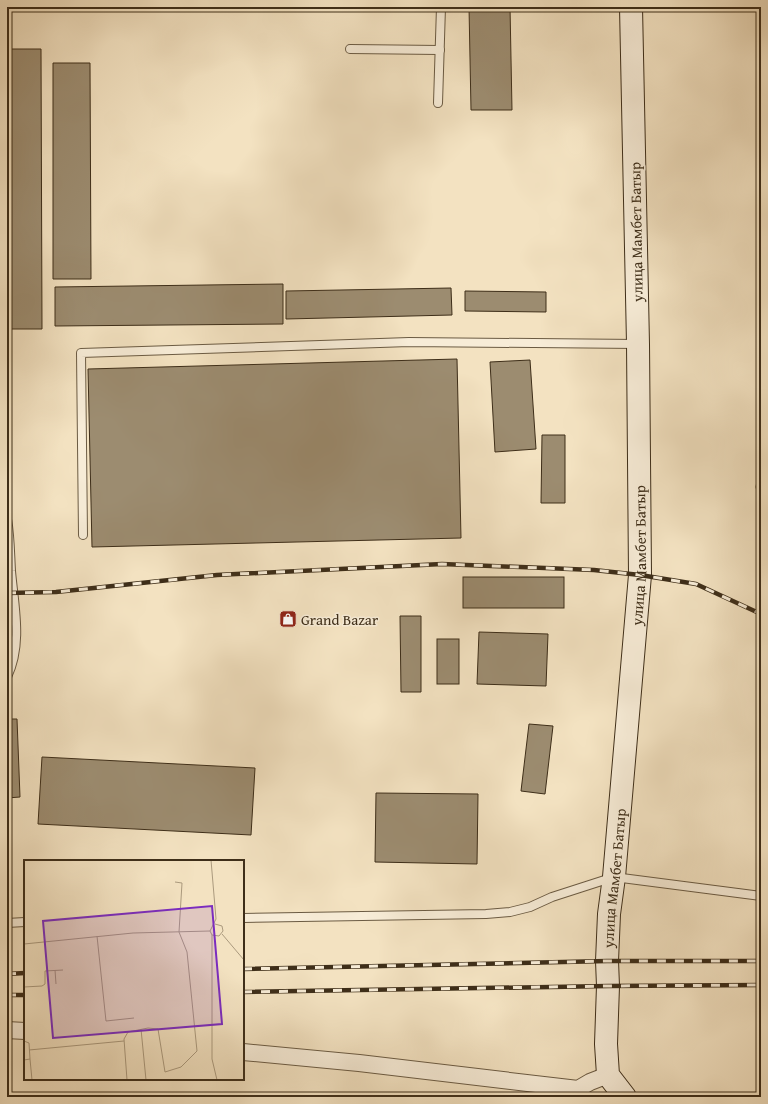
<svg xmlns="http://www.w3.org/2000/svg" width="768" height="1104" viewBox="0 0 768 1104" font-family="'Gentium Book Plus',serif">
<rect width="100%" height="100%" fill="#f3e2c1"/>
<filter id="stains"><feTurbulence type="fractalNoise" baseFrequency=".005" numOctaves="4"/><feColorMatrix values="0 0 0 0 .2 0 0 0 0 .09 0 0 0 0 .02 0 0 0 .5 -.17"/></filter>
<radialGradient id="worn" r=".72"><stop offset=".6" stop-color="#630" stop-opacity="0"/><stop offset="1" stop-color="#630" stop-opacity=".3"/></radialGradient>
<g fill="#9c8c70" stroke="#3e2e19">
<path d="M 469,7 L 510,7 L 512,110 L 471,110 Z"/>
<path d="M 7,49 L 41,49 L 42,329 L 7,329 Z"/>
<path d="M 53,63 L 90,63 L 91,279 L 53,279 Z"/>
<path d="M 283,284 L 283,324 L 55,326 L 55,287 Z"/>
<path d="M 451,288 L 452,315 L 286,319 L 286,291 Z"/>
<path d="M 465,291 L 546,292 L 546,312 L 465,311 Z"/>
<path d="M 457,359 L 461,538 L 92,547 L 88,369 Z"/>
<path d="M 530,360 L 536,449 L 495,452 L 490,362 Z"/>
<path d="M 542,435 L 565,435 L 565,503 L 541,503 Z"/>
<path d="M 761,468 L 761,503 L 759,500 L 756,487 L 758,475 Z"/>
<rect x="463" y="577" width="101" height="31"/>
<path d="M 400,616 L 421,616 L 421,692 L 401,692 Z"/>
<path d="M 479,632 L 548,634 L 546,686 L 477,684 Z"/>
<rect x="437" y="639" width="22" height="45"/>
<path d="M 7,719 L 17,719 L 20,797 L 7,798 Z"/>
<path d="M 529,724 L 553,726 L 545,794 L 521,791 Z"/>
<path d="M 42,757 L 255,768 L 251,835 L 38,824 Z"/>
<path d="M 376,793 L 478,794 L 477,864 L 375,862 Z"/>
</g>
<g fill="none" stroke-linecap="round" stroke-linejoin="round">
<defs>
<g id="service">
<path d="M 350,49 L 440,50"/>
<path d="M 438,103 L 441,7"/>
<path d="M 7,519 C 10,536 10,554 11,571 C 14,606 23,644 7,677"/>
<path d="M 83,535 L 81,353 L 409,342 L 638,344"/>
<path d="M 243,918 L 486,914 L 510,912 L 530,907 L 552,897 L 614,877 L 761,896"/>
<path d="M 7,923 L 25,922"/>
</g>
<g id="minor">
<path d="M 7,1030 L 25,1031"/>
<path d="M 243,1052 L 359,1063 L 578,1089 L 590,1082 L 608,1075"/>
</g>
<g id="secondary">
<path id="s1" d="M 625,1097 L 608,1075 L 606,1044 L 608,986 L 607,961 L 609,914 L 614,877 L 640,575 L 638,344 L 631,7"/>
</g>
</defs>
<use href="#service" stroke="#6b5b43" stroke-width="10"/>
<use href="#minor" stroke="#6b5b43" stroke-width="18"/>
<use href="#secondary" stroke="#3e2e19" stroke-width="24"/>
<use href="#service" stroke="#f7ecd7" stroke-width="8"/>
<use href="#minor" stroke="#f7ecd7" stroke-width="16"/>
<use href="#secondary" stroke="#f7ecd7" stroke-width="22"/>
<defs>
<g id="rail">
<path d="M 7,593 L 56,592 L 217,575 L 442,564 L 594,570 L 640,575 L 696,584 L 761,614"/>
<path d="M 243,969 L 607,961 L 761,961"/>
<path d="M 7,974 L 25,973"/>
<path d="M 243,992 L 608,986 L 761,985"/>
<path d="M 7,995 L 25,995"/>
</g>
</defs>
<use href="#rail" stroke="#3e2e19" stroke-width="4.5"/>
<use href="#rail" stroke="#f7ecd7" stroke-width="3" stroke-dasharray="9" stroke-linecap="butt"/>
</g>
<defs>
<symbol id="shop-square" viewBox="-11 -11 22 22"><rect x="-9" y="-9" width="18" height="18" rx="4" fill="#8f2418" stroke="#f7ecd7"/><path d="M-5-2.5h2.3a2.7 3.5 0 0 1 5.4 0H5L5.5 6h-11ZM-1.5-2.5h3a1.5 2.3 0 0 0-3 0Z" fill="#fff"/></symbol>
</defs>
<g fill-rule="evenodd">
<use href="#shop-square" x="278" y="609" width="20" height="20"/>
</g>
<g text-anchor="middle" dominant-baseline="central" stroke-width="3" stroke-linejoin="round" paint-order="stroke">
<g font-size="15" fill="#3e2e19" stroke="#f7ecd7">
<text transform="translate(636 232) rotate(-91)">улица Мамбет Батыр</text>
<text stroke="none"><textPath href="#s1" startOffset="549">улица Мамбет Батыр</textPath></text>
<text stroke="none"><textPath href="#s1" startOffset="225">улица Мамбет Батыр</textPath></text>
</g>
<g font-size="15" fill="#3e2e19" stroke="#f7ecd7" text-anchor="start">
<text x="301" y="619">Grand Bazar</text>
</g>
</g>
<g transform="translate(24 860)">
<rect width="220" height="220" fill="#f3e2c1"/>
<path fill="none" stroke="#ab9a7e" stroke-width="1" d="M 186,71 L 188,75 L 188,199 L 193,220M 198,74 L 220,100M 188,75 L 195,76 L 199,71 L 198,66 L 191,64M 73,76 L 82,161 L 110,158M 0,84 L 109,73 L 186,71 L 192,59 L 187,0M 31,110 L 32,124M 0,127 L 18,126 L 21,124 L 21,111 L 39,110M 117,169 L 122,220M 0,181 L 5,183 L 6,199M 5,190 L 100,181M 0,200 L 6,199 L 8,220M 103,220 L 100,179 L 104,172 L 124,168 L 134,169 L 141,212 L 157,207 L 173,191 L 163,92 L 155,72 L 158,23 L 151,22"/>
<path fill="#7b2cbf" fill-opacity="0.15" stroke="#7b2cbf" stroke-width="2" d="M 188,46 L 198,164 L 29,178 L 19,61 Z"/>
<rect width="220" height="220" fill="none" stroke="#3e2e19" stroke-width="2"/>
</g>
<rect width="768" height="1104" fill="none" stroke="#f3e2c1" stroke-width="24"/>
<rect x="8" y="8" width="752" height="1088" fill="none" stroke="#3e2e19" stroke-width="2"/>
<rect x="12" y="12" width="744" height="1080" fill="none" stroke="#3e2e19"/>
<rect width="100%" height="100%" filter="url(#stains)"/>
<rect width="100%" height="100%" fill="url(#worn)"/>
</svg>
